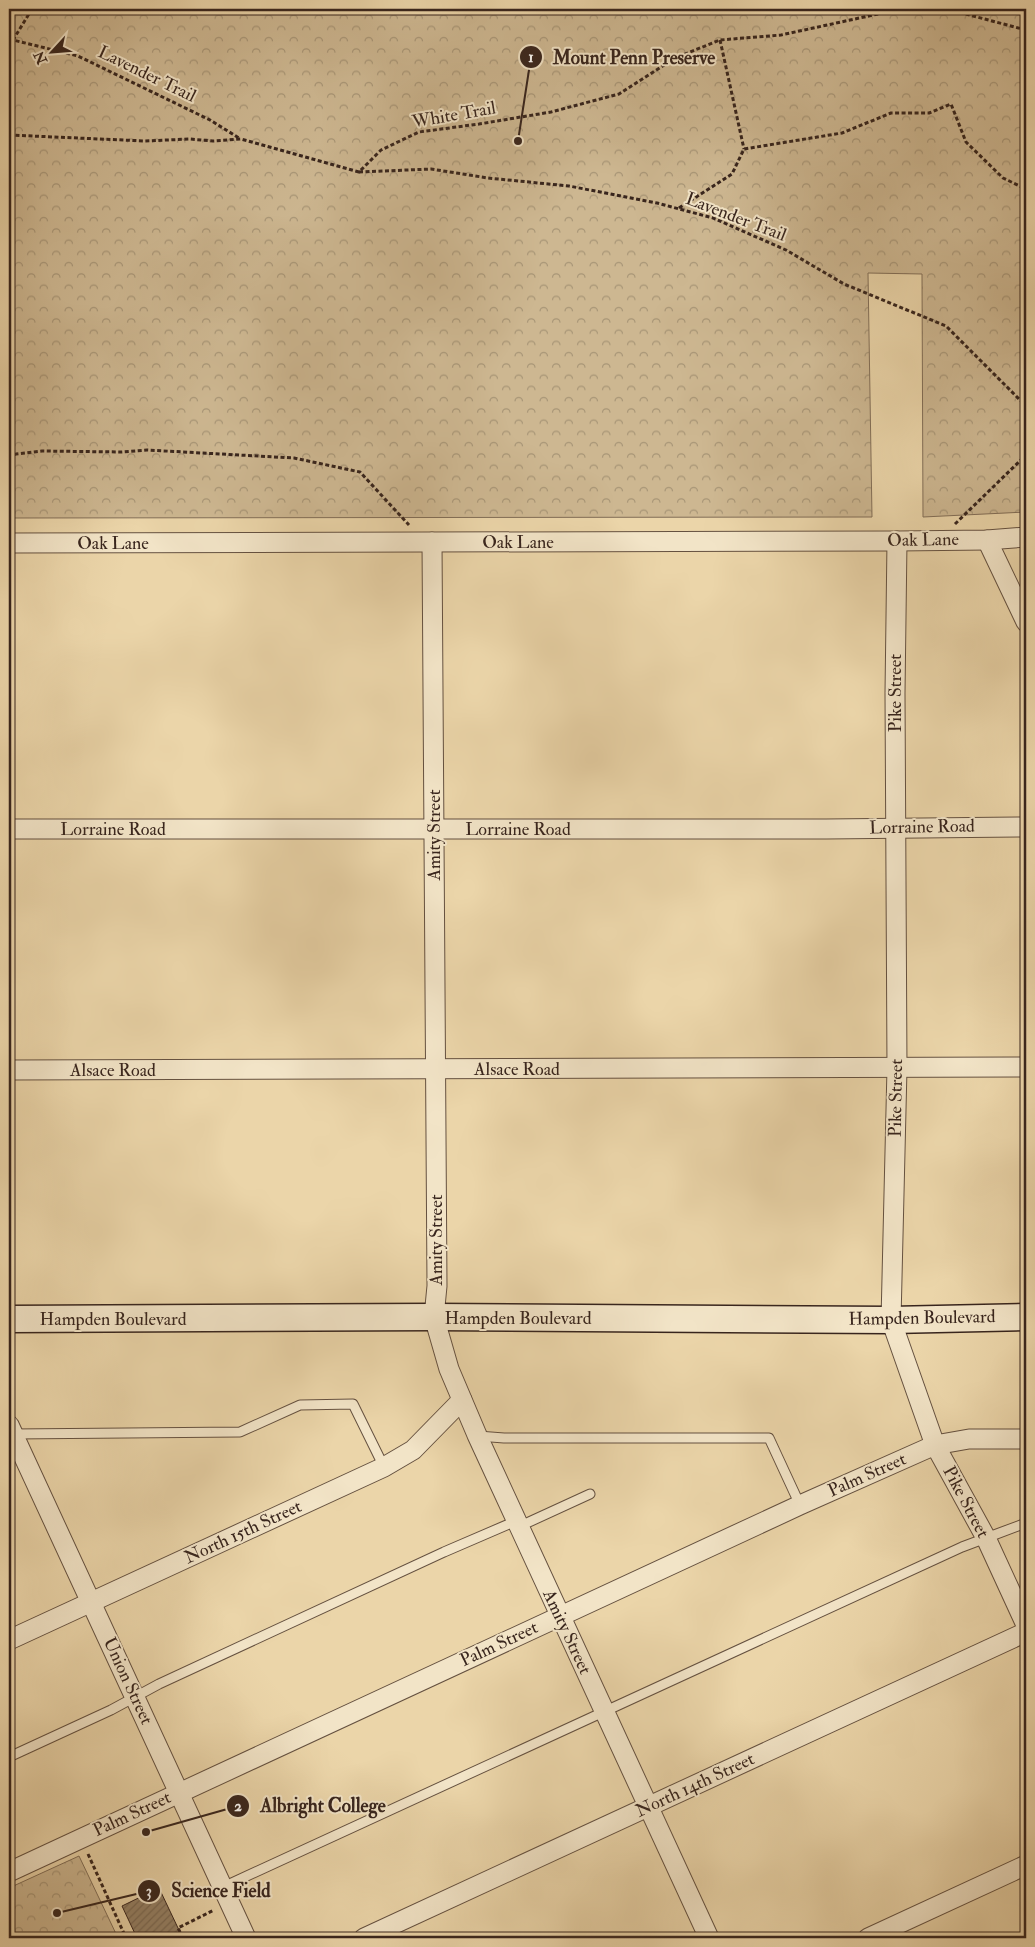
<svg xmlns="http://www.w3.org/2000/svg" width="1035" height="1947" viewBox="0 0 1035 1947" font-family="'IM FELL Double Pica',serif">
<defs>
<pattern id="park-crowns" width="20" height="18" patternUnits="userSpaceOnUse" patternTransform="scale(1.25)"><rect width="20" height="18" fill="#cdb791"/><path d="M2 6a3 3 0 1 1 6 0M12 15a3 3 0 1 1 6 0" fill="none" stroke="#a79576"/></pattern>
<pattern id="building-hatch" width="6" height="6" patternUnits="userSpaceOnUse" patternTransform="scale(1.25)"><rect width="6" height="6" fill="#958166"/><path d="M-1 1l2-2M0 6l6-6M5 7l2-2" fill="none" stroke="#7b6953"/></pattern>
</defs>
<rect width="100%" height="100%" fill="#ebd5a9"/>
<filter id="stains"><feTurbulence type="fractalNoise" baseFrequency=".004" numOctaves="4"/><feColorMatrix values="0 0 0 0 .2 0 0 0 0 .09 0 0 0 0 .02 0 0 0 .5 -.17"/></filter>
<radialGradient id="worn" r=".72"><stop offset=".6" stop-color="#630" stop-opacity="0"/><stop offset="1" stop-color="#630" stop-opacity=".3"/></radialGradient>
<g fill="url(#park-crowns)" stroke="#826e57">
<path d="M 9,9 L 1026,9 L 1026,512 L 923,517 L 922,274 L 868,273 L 872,517 L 9,518 Z"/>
<path d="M 79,1856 L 118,1938 L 9,1938 L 9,1888 Z"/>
</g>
<path fill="url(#building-hatch)" stroke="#38251d" d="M 159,1888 L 178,1928 L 183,1938 L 137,1938 L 122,1906 Z"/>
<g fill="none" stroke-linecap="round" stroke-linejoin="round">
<defs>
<g id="service">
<path d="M 13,1434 L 240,1432 L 300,1405 L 353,1404 L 384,1467"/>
<path d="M 478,1436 L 504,1438 L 769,1438 L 800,1505"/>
<path d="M 518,1527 L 590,1494"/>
<path d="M 9,1757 L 111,1710 L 159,1684 L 444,1552 L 516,1521"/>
<path d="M 223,1887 L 962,1547 L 1026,1523"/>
</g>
<g id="minor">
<path d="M 987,540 L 1026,622"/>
<path d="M 897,541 L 895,693 L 897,1068 L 891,1320 L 935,1445 L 986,1538 L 1026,1625"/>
<path d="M 432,542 L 437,1286 L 434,1317 L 449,1369 L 477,1435 L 709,1938"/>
<path d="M 9,543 L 897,541 L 987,540 L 1026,537"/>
<path d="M 9,829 L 826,829 L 1026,827"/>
<path d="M 9,1070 L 1026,1067"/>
<path d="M 9,1425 L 246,1938"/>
<path d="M 9,1640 L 384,1467 L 413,1450 L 462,1400"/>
<path d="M 9,1872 L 800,1505 L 935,1445 L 969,1439 L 1026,1439"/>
<path d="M 364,1938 L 1026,1632"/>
<path d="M 868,1938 L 1026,1865"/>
</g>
<path id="secondary" d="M 9,1319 L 434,1317 L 891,1320 L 1026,1317"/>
</defs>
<use href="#service" stroke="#655140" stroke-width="11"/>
<use href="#minor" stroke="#655140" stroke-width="21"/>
<use href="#secondary" stroke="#38251d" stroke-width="29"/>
<g stroke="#38251d" stroke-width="3" stroke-dasharray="4 2.5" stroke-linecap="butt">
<path d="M 32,9 L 13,40 L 78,56 L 210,120 L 239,138"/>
<path d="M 947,9 L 1026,30"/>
<path d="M 720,40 L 744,149"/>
<path d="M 9,135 L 145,141 L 190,139 L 213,141 L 241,139 L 359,172 L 381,150 L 419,132 L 479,124 L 551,112 L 619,94 L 675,58 L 720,40 L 781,35 L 901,9"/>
<path d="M 359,172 L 431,169 L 488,178 L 569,186 L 657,203 L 713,218 L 786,250 L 844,284 L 946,326 L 1026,406"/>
<path d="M 679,208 L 732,174 L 744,149 L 842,133 L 891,113 L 929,113 L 951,104 L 966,142 L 1003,178 L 1026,189"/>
<path d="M 9,458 L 16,454 L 42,451 L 122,452 L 147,450 L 294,458 L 360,472 L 409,525"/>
<path d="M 955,524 L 1026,455"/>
<path d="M 88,1854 L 126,1938"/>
<path d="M 183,1938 L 178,1928 L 214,1910"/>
</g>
<use href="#service" stroke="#f2e4c7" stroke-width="9"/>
<use href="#minor" stroke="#f2e4c7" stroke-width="19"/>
<use href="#secondary" stroke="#f2e4c7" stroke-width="26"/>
</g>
<g text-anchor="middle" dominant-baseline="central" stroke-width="4" stroke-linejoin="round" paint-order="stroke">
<g font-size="18" fill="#38251d" stroke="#f2e4c7">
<text transform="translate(147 74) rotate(26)">Lavender Trail</text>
<text transform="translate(454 115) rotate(-10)">White Trail</text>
<text transform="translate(736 217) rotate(21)">Lavender Trail</text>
<text transform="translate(923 540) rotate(-1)">Oak Lane</text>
<text x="518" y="542">Oak Lane</text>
<text x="113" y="543">Oak Lane</text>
<text transform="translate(895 693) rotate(-90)">Pike Street</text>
<text transform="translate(922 827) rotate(-1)">Lorraine Road</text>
<text x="113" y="829">Lorraine Road</text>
<text x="518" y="829">Lorraine Road</text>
<text transform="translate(434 835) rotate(-90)">Amity Street</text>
<text x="517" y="1069">Alsace Road</text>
<text x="113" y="1070">Alsace Road</text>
<text transform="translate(896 1098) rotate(-89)">Pike Street</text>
<text transform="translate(436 1240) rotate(-90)">Amity Street</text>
<text x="518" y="1318">Hampden Boulevard</text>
<text transform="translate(922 1318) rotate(-1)">Hampden Boulevard</text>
<text x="113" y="1319">Hampden Boulevard</text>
<text transform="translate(867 1475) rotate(-24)">Palm Street</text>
<text transform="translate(966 1502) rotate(62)">Pike Street</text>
<text transform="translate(243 1532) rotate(-25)">North 15th Street</text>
<text transform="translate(567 1632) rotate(65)">Amity Street</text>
<text transform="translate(499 1644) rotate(-25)">Palm Street</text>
<text transform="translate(128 1681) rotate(65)">Union Street</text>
<text transform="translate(695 1785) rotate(-25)">North 14th Street</text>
<text transform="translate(132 1814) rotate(-25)">Palm Street</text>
</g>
</g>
<path fill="none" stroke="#38251d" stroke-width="2" d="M518 141L531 57M146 1832L238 1806M57 1913L149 1891"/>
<g fill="#38251d" stroke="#f2e4c7" stroke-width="2">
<circle cx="518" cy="141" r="5"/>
<circle cx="146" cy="1832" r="5"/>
<circle cx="57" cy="1913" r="5"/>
<circle cx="531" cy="57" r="12"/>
<circle cx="238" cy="1806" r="12"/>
<circle cx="149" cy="1891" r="12"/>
</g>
<g font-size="15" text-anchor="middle" font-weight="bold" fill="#fff">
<text x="531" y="62">1</text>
<text x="238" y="1811">2</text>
<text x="149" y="1896">3</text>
</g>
<g font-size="19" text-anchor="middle" font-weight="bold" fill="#38251d" stroke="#f2e4c7" stroke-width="4" stroke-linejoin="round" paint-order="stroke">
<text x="634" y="64">Mount Penn Preserve</text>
<text x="323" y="1812">Albright College</text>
<text x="221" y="1897">Science Field</text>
</g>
<rect width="1035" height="1947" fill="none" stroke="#ebd5a9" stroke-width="30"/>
<rect x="10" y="10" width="1015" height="1927" fill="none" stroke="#38251d" stroke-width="2.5"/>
<rect x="15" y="15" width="1005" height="1917" fill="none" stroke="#38251d"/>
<g transform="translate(52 52) rotate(244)" stroke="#f2e4c7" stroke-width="4" paint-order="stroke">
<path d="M0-4L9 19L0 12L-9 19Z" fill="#38251d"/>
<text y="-8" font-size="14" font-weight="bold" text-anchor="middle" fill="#38251d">N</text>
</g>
<rect width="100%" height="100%" filter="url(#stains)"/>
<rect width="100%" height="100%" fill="url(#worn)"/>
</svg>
